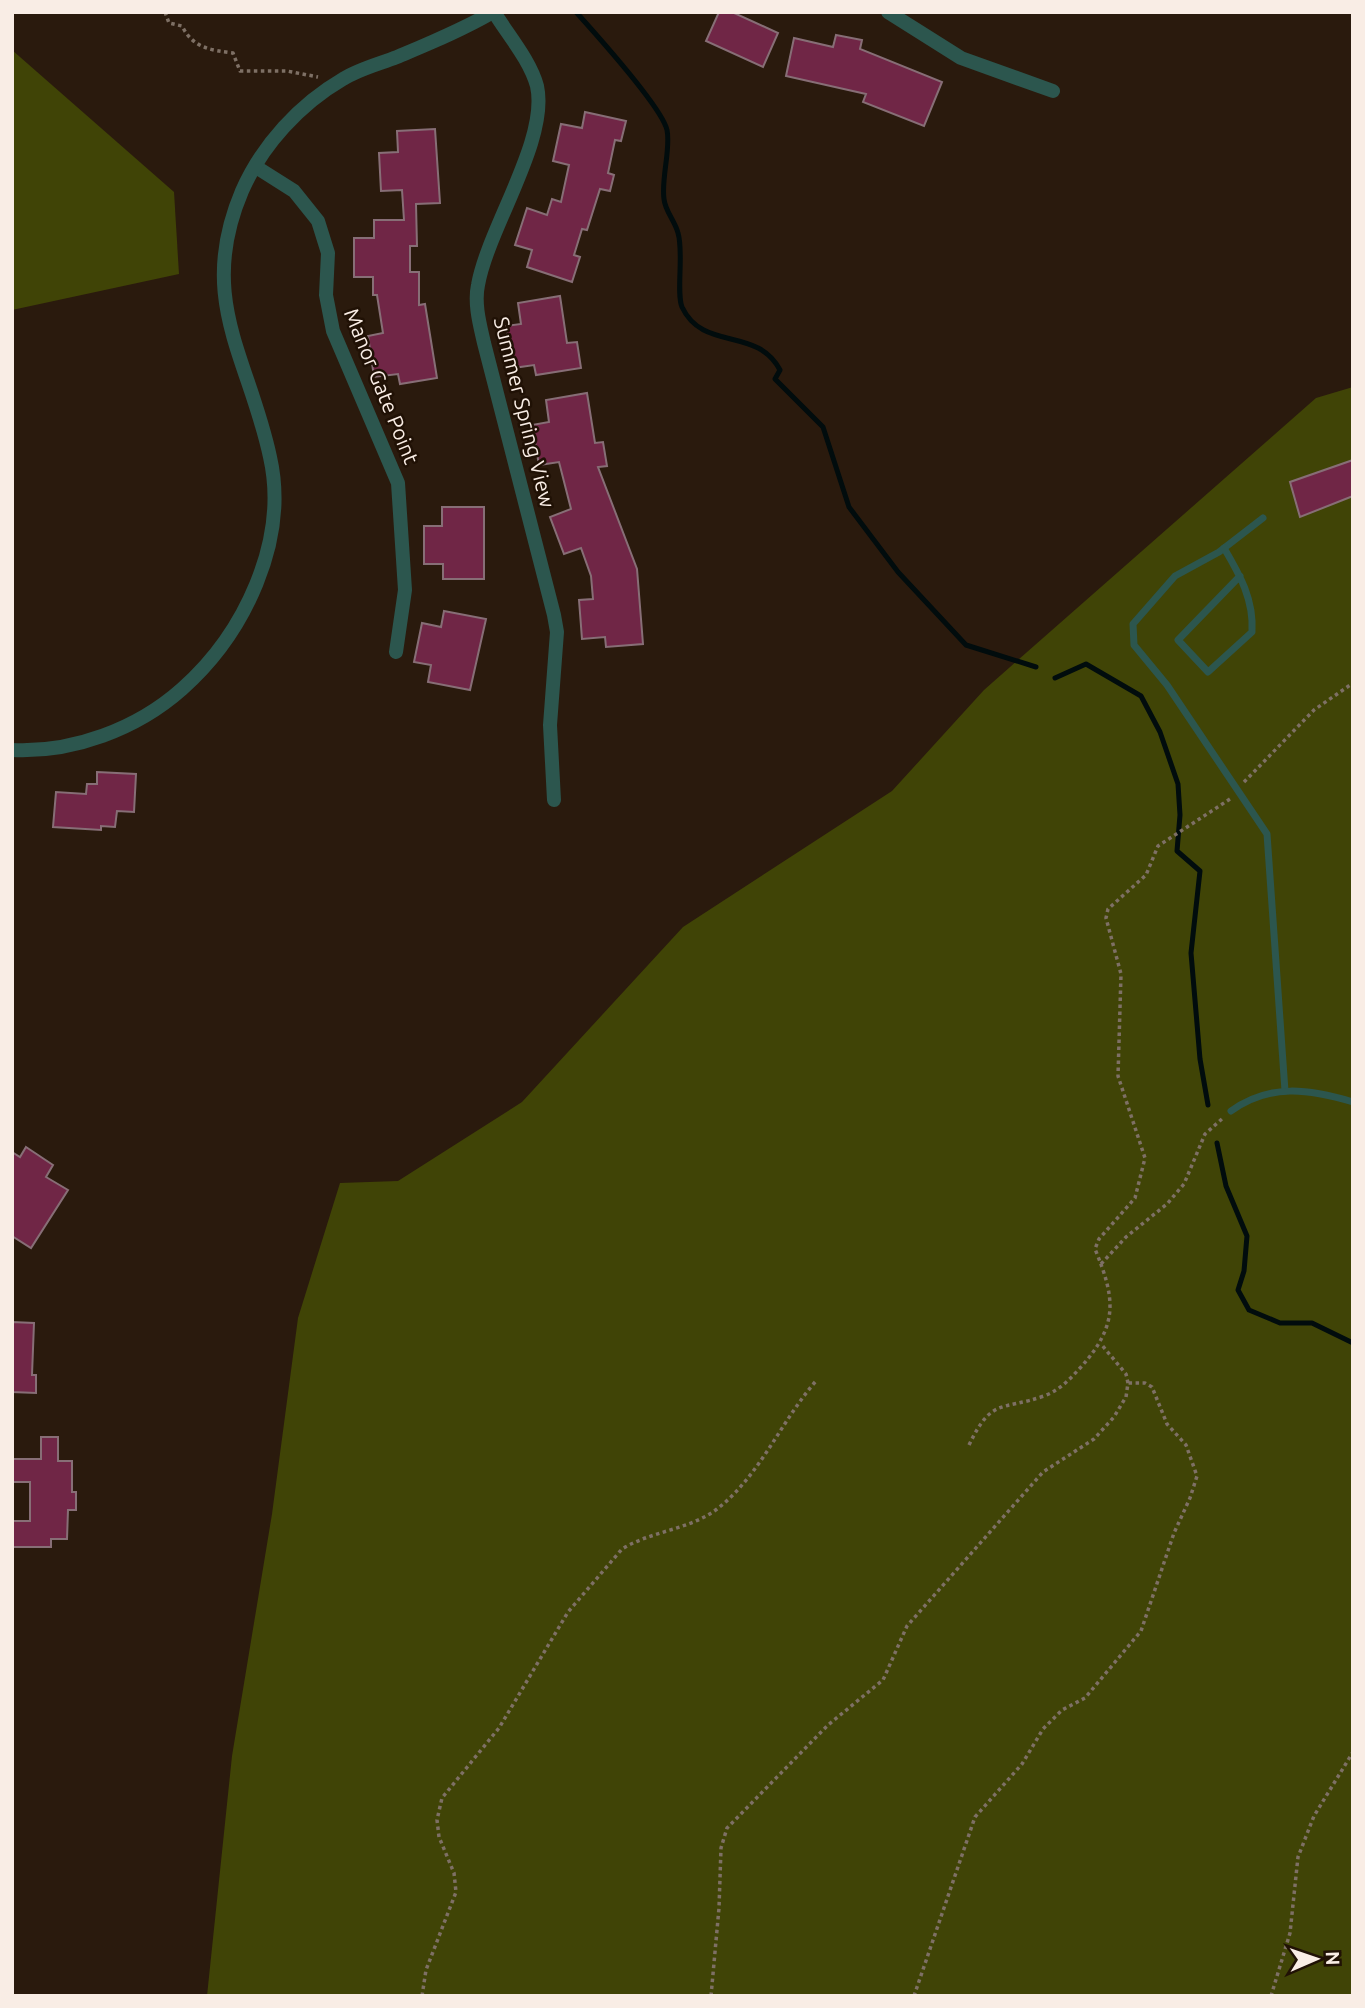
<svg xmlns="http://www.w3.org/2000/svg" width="1365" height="2008" viewBox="0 0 1365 2008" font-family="Ubuntu,sans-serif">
<rect width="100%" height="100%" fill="#2a1a0d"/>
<g fill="#404406">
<path d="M 12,50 L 174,192 L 179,274 L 12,310 Z"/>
<path d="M 1353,387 L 1353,1996 L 207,1996 L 232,1756 L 272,1514 L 298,1318 L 340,1183 L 398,1181 L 522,1102 L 683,927 L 892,791 L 984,690 L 1316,398 Z"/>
</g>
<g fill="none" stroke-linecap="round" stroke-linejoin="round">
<g stroke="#010c0d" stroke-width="5">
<path d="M 576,12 C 594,32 662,108 667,130 C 671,149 661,178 664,199 C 665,211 675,221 678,233 C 684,252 676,293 682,307 C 703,352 757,326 780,370 L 775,379 L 823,427 L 849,507 L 898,572 L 966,645 L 1036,667"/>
<path d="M 1055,678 L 1086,664 L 1141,696 L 1160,732 L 1178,784 L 1180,815 L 1177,851 L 1200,871 L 1191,953 L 1200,1059 L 1208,1105"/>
<path d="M 1217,1143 L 1226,1186 L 1247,1236 L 1244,1271 L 1238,1290 L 1249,1310 L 1280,1323 L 1312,1323 L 1353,1343"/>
</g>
</g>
<g fill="#702646" stroke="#876e76" stroke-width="2">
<path d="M 719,12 L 732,12 L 778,33 L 763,67 L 706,41 Z"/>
<path d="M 836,35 L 862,40 L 860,49 L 942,82 L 924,126 L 863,102 L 866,94 L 786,76 L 794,38 L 833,47 Z"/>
<path d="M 585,112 L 626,121 L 621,141 L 615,140 L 608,173 L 614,175 L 610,191 L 600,189 L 587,230 L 582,229 L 574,255 L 580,257 L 572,282 L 527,267 L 532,250 L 515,245 L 527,208 L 547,215 L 552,199 L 561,202 L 569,165 L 553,161 L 561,124 L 582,128 Z"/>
<path d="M 435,129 L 440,203 L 416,204 L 417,246 L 410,246 L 410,272 L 419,272 L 419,305 L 425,304 L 437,378 L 400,384 L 398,374 L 374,377 L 368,336 L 383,333 L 377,295 L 373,295 L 373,277 L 354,277 L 354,238 L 374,238 L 374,220 L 404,220 L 402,190 L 381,191 L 379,153 L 398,152 L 397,131 Z"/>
<path d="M 560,296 L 567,343 L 577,342 L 581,368 L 536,375 L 534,365 L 513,368 L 506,326 L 521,324 L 518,303 Z"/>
<path d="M 587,393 L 595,443 L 603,442 L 607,466 L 598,467 L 637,569 L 643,644 L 606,647 L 605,637 L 582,639 L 579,600 L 593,599 L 591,576 L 581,548 L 564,554 L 550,517 L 571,509 L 559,462 L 539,465 L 532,425 L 549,422 L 546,400 Z"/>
<path d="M 1353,460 L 1353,496 L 1300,517 L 1290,482 Z"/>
<path d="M 442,507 L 484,507 L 484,579 L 443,579 L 443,564 L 424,564 L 424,526 L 442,526 Z"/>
<path d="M 444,611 L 486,619 L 470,690 L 428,682 L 431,665 L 414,662 L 422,623 L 441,627 Z"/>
<path d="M 97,772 L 136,774 L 134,812 L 117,811 L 115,827 L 101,826 L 101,830 L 53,827 L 56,792 L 86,794 L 87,784 L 97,784 Z"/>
<path d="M 26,1147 L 53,1165 L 46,1177 L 68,1190 L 31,1248 L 12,1236 L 12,1152 L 20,1157 Z"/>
<path d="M 12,1322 L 34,1323 L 32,1375 L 36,1375 L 36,1393 L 12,1392 Z"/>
<path d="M 41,1437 L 58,1437 L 58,1461 L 72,1461 L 72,1492 L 76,1492 L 76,1510 L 68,1510 L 67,1539 L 51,1539 L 51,1547 L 12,1547 L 12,1521 L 30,1521 L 30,1482 L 12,1482 L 12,1459 L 41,1459 Z"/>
</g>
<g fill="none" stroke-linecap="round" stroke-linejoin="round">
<g stroke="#7e7065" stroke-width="3.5" stroke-dasharray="3.5 3.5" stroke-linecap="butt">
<path d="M 165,12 L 169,23 L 182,26 C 193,48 210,50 233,53 L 240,71 L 287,71 L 318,77"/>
<path d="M 1244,782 L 1314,710 L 1353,683"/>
<path d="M 1101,1264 L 1126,1237 L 1167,1204 L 1184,1184 L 1205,1134 L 1223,1118"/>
<path d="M 969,1445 C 992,1397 1001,1411 1044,1396 C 1060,1390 1070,1379 1081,1367 C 1118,1325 1116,1300 1095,1249 L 1099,1239 L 1135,1198 L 1145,1158 L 1118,1076 L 1121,974 L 1106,918 L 1108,909 L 1146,875 L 1158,846 L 1230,799"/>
<path d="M 422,1996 L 426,1970 L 456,1892 L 454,1873 L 439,1837 L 437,1820 L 442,1798 L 499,1728 L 568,1612 L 622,1549 C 651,1531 689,1530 717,1509 C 760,1476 781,1421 816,1381"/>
<path d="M 711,1996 L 719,1908 L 721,1848 L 727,1828 L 828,1725 L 883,1680 L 907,1626 L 1043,1472 L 1094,1439 L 1114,1417 L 1126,1397 L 1128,1383 L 1126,1374 L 1101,1344"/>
<path d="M 914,1996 L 975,1817 L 1022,1764 L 1043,1729 L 1062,1710 L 1085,1698 L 1141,1631 L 1174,1533 L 1190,1498 L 1197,1476 L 1186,1445 L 1167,1424 L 1152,1387 L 1145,1383 L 1128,1383"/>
<path d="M 1271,1996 L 1290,1933 L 1298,1857 L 1314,1816 L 1353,1752"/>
</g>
<g stroke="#2c564e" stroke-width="7">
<path d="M 1263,518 L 1219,552 L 1175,576 L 1133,624 L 1134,645 L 1167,685 L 1267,834 L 1285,1091"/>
<path d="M 1224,548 C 1240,575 1254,600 1252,632 L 1208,672 L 1178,640 L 1240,576"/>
<path d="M 1231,1111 C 1270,1083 1309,1089 1353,1102"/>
</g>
<g stroke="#2c564e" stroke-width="14">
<path d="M 494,12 C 508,35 530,60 537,86 C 549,140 488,228 478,285 C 474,304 480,325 484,343 L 554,615 L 557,632 L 550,725 L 554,800"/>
<path d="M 888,12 L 961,58 L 1053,91"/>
<path d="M 256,167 L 294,191 L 318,221 L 328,253 L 326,295 L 333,331 L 398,483 L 405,590 L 396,652"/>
<path d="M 12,750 C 73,753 137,729 182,689 C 244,634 289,541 270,457 C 249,358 196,299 242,191 C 262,145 300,104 343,79 C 359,69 379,64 397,57 C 430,43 462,30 493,12"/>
</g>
</g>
<g text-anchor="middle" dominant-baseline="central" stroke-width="5" stroke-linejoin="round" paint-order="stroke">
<g font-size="21" fill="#f9ede5" stroke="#201105">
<text transform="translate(382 386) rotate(68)">Manor Gate Point</text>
<text transform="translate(525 412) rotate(76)">Summer Spring View</text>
</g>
</g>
<rect width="1365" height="2008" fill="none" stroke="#f9ede5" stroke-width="28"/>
<g transform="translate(1316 1959) rotate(88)" stroke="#201105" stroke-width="5" paint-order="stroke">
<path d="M0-5L12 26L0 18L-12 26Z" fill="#f9ede5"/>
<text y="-10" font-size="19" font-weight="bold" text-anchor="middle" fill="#f9ede5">N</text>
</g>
</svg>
